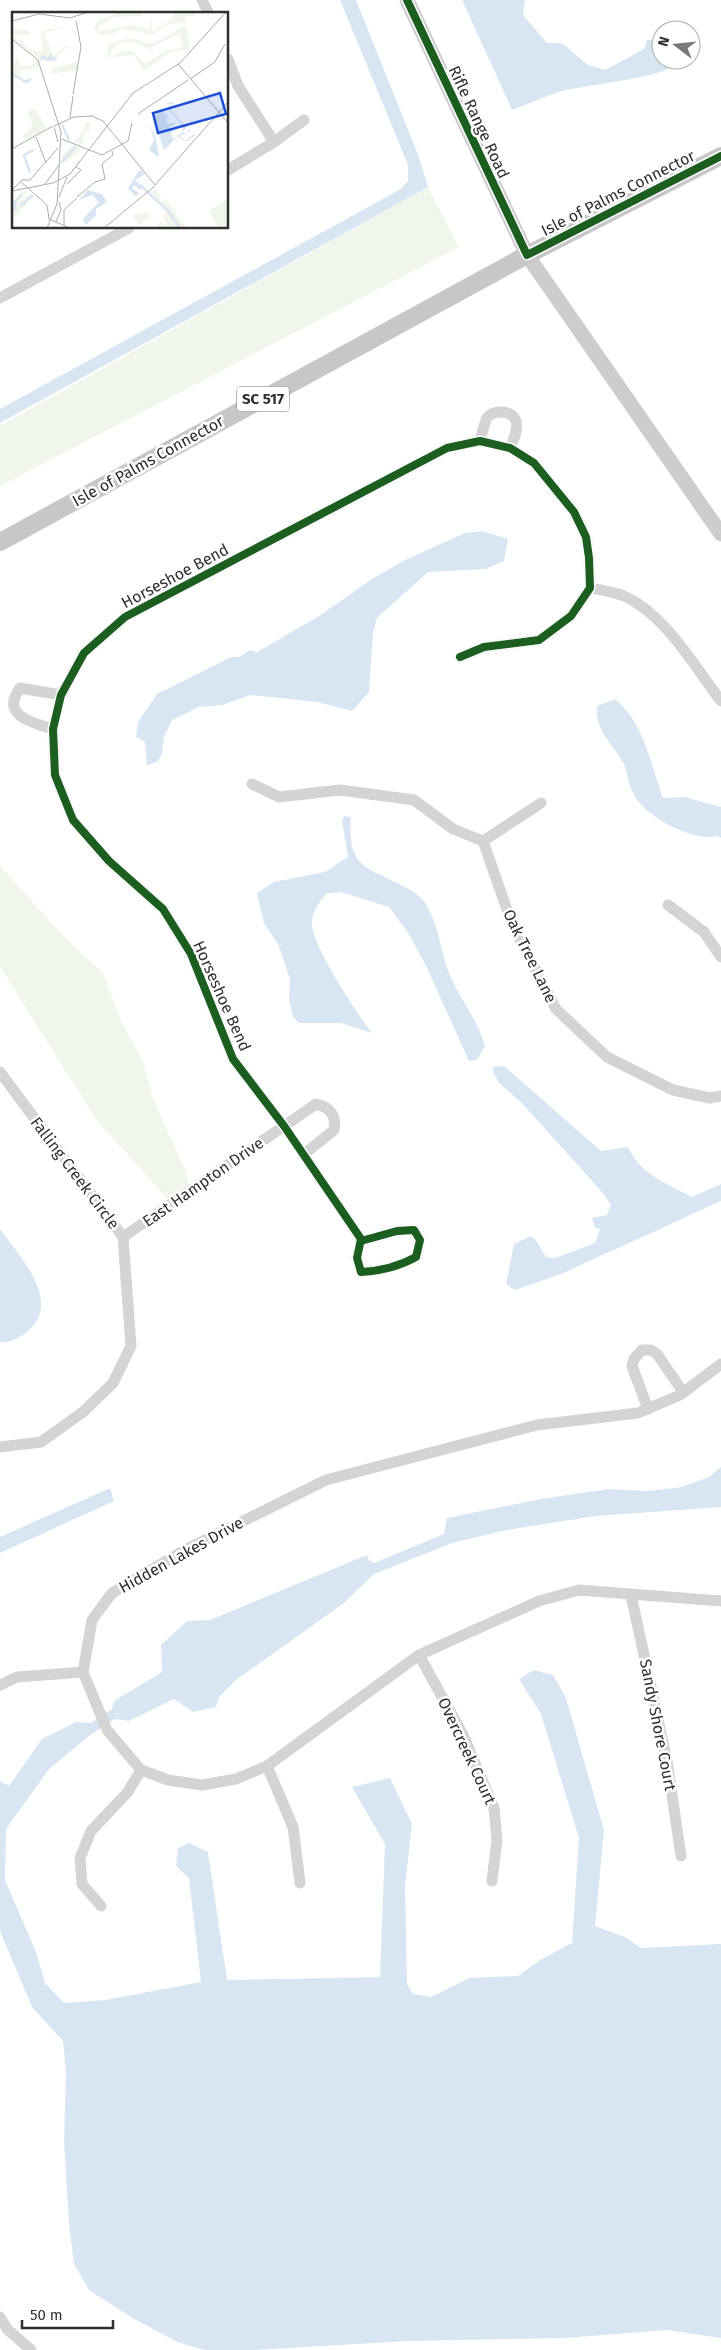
<svg xmlns="http://www.w3.org/2000/svg" width="721" height="2350" viewBox="0 0 721 2350" font-family="'Fira Sans',sans-serif">
<rect width="100%" height="100%" fill="#fff"/>
<g fill="#f0f6ec">
<path d="M 428,187 L 459,247 L 0,486 L 0,426 Z"/>
<path d="M 0,866 L 65,938 L 103,973 L 121,1021 L 143,1062 L 153,1098 L 186,1172 L 189,1185 L 168,1199 L 98,1122 L 0,967 Z"/>
</g>
<g fill="#d8e6f4">
<path d="M 340,0 L 356,0 L 419,157 L 428,187 L 0,423 L 0,409 L 401,189 L 408,181 L 408,165 Z"/>
<path d="M 462,0 L 525,0 L 523,15 L 547,43 L 562,43 L 588,65 L 605,70 L 644,49 L 647,40 L 661,40 L 661,60 L 676,60 L 678,63 C 660,79 589,84 562,91 C 545,96 529,104 512,110 Z"/>
<path d="M 482,531 L 508,539 L 504,561 L 486,569 L 428,572 L 377,618 L 373,633 L 369,692 L 352,711 L 317,702 L 251,695 L 222,705 L 199,707 L 172,720 L 164,737 L 162,753 L 158,761 L 147,766 L 145,742 L 136,737 L 138,722 L 157,694 L 231,657 L 239,657 L 250,650 L 257,652 L 319,616 L 375,577 L 405,560 L 465,533 Z"/>
<path d="M 615,699 C 645,724 650,763 663,798 L 685,797 L 721,807 L 721,838 L 718,836 C 693,842 644,817 633,793 C 628,784 628,773 624,764 C 613,744 594,730 597,706 Z"/>
<path d="M 344,816 L 351,817 C 347,870 367,866 405,887 C 412,890 421,897 425,903 C 438,923 440,946 447,968 C 457,996 477,1017 485,1046 L 477,1060 L 469,1061 L 427,968 L 409,934 L 389,907 L 341,892 L 326,894 C 319,902 313,911 312,921 C 309,942 358,1015 372,1033 L 341,1023 L 299,1023 L 293,1017 L 289,999 L 290,979 L 278,944 L 264,923 L 257,893 L 274,882 L 325,872 L 348,857 L 342,821 Z"/>
<path d="M 504,1066 L 601,1151 L 628,1147 C 642,1176 665,1182 692,1197 L 721,1184 L 721,1201 L 561,1274 L 515,1290 L 506,1284 L 514,1244 L 531,1236 L 537,1242 L 546,1257 L 555,1258 L 595,1243 L 600,1229 L 595,1228 L 592,1218 L 607,1215 L 611,1205 L 602,1192 L 521,1102 L 500,1084 L 493,1072 L 493,1067 Z"/>
<path d="M 0,1229 C 19,1256 63,1301 28,1331 C 21,1337 9,1344 0,1342 Z"/>
<path d="M 721,1467 L 721,1507 L 596,1516 L 506,1530 L 452,1543 L 374,1574 L 344,1603 L 236,1680 L 219,1697 L 216,1707 L 193,1712 L 174,1699 L 129,1721 L 115,1719 L 89,1736 L 49,1769 L 6,1829 L 5,1880 L 36,1952 L 45,1983 L 64,2003 L 105,2000 L 201,1982 L 189,1878 L 176,1866 L 178,1848 L 189,1843 L 208,1852 L 227,1980 L 380,1977 L 385,1844 L 352,1787 L 390,1778 L 412,1824 L 405,1886 L 407,1984 L 413,1994 L 431,1997 L 469,1978 L 518,1976 L 540,1960 L 572,1943 L 579,1838 L 541,1714 L 519,1679 L 534,1670 L 553,1675 L 566,1698 L 604,1830 L 595,1926 L 625,1937 L 641,1948 L 721,1944 L 721,2338 L 667,2330 L 565,2338 L 408,2341 L 252,2350 L 205,2350 L 177,2342 L 129,2316 L 89,2290 L 74,2264 L 69,2224 L 64,2141 L 66,2072 L 63,2041 L 32,2007 L 0,1931 L 0,1781 L 9,1786 L 42,1739 L 76,1722 L 90,1723 L 112,1709 L 114,1701 L 162,1672 L 161,1645 L 187,1621 L 210,1620 L 367,1555 L 369,1560 L 374,1563 L 444,1534 L 447,1518 L 541,1499 L 608,1489 L 648,1491 L 682,1487 L 709,1477 Z"/>
<path d="M 110,1488 L 114,1501 L 0,1553 L 0,1537 Z"/>
</g>
<g fill="none" stroke-linecap="round" stroke-linejoin="round">
<g stroke="#d4d4d4" stroke-width="11">
<path d="M 202,0 L 209,14"/>
<path d="M 228,59 L 238,86 L 274,142"/>
<path d="M 228,170 L 274,142 L 304,120"/>
<path d="M 0,298 L 129,228"/>
<path d="M 480,441 C 482,434 484,424 487,418 C 494,409 512,410 516,421 C 519,429 513,440 510,448"/>
<path d="M 590,588 C 601,590 613,592 624,596 C 665,614 694,666 721,701"/>
<path d="M 53,729 C 33,723 0,716 20,688 L 61,695"/>
<path d="M 252,784 L 279,797 L 340,790 L 414,800 L 453,829 L 483,841 L 512,924 L 556,1009 L 607,1057 L 673,1090 L 710,1098 L 721,1096"/>
<path d="M 483,841 L 541,803"/>
<path d="M 668,905 L 704,932 L 721,957"/>
<path d="M 0,1072 L 123,1237 L 131,1346 L 113,1383 L 83,1412 L 41,1442 L 0,1447"/>
<path d="M 123,1237 L 316,1104 C 330,1107 337,1116 334,1130 L 303,1155"/>
<path d="M 361,1241 L 397,1231 L 414,1230 L 420,1240 L 416,1257 C 398,1267 381,1271 361,1272 L 357,1258 L 361,1239 L 284,1126 L 233,1059 L 191,954 L 163,909 L 109,861 L 73,820 L 55,775 L 53,729 L 61,695 L 84,653 L 125,617 L 447,448 L 480,441 L 510,448 L 534,463 L 574,512 L 586,537 L 589,558 L 590,588 L 571,616 L 539,640 L 484,647 L 460,657"/>
<path d="M 721,1364 L 680,1395 L 638,1413 L 537,1425 L 326,1480 L 185,1550 L 112,1593 L 92,1620 L 83,1672 L 107,1730 L 141,1770 L 168,1780 L 202,1785 L 236,1779 L 267,1766 L 419,1655 L 539,1601 L 579,1590 L 721,1601"/>
<path d="M 648,1409 L 632,1366 L 634,1359 L 642,1350 L 651,1350 L 657,1354 L 683,1392"/>
<path d="M 631,1595 L 667,1761 L 681,1856"/>
<path d="M 419,1655 L 463,1735 L 494,1808 L 497,1840 L 492,1881"/>
<path d="M 0,1685 L 17,1677 L 83,1672"/>
<path d="M 267,1766 L 293,1827 L 300,1883"/>
<path d="M 101,1906 L 82,1884 L 80,1858 L 91,1831 L 127,1793 L 141,1770"/>
<path d="M 0,2317 L 7,2329 L 31,2350"/>
</g>
<path stroke="#cdcdcd" stroke-width="15" d="M 407,0 L 527,255 L 721,534"/>
<path stroke="#c7c7c7" stroke-width="18" d="M 0,542 L 527,255 L 721,156"/>
<defs>
<g id="cycleway">
<path d="M 407,0 L 527,255 L 721,156"/>
<path d="M 361,1241 L 397,1231 L 414,1230 L 420,1240 L 416,1257 C 398,1267 381,1271 361,1272 L 357,1258 L 361,1239 L 284,1126 L 233,1059 L 191,954 L 163,909 L 109,861 L 73,820 L 55,775 L 53,729 L 61,695 L 84,653 L 125,617 L 447,448 L 480,441 L 510,448 L 534,463 L 574,512 L 586,537 L 589,558 L 590,588 L 571,616 L 539,640 L 484,647 L 460,657"/>
</g>
</defs>
<use href="#cycleway" stroke="#fff" stroke-width="11"/>
<use href="#cycleway" stroke="#1b5e20" stroke-width="8"/>
</g>
<g text-anchor="middle" dominant-baseline="central" stroke-width="5" stroke-linejoin="round" paint-order="stroke">
<rect fill="#fff" stroke="#6d6d6d" stroke-width="1" x="237" y="386.5" width="52" height="25" rx="4"/>
<g font-size="15" font-weight="bold" fill="#2f2f2f">
<text x="263" y="399">SC 517</text>
</g>
<g font-size="16" fill="#2f2f2f" stroke="#fff">
<text transform="translate(479 122) rotate(65)">Rifle Range Road</text>
<text transform="translate(618 193) rotate(-27)">Isle of Palms Connector</text>
<text transform="translate(148 461) rotate(-29)">Isle of Palms Connector</text>
<text transform="translate(175 576) rotate(-28)">Horseshoe Bend</text>
<text transform="translate(530 956) rotate(64)">Oak Tree Lane</text>
<text transform="translate(222 996) rotate(66)">Horseshoe Bend</text>
<text transform="translate(75 1173) rotate(53)">Falling Creek Circle</text>
<text transform="translate(203 1182) rotate(-35)">East Hampton Drive</text>
<text transform="translate(181 1555) rotate(-29)">Hidden Lakes Drive</text>
<text transform="translate(658 1725) rotate(79)">Sandy Shore Court</text>
<text transform="translate(467 1751) rotate(65)">Overcreek Court</text>
</g>
</g>
<g transform="translate(12 12)">
<rect width="216" height="216" fill="#fff"/>
<path d="M 108,0 L 130,0 L 130,4 L 100,5 L 88,14 L 86,19 L 121,13 L 137,18 L 140,6 L 140,20 L 160,7 L 162,0 L 182,0 L 182,4 L 174,4 L 173,13 L 169,10 L 157,12 L 140,23 L 110,16 L 103,21 L 88,23 L 82,17 L 87,8 ZM 57,13 L 32,21 L 41,44 L 51,35 L 57,34 L 44,44 L 44,49 L 29,49 L 26,55 L 7,59 L 11,69 L 19,66 L 13,71 L 0,63 L 4,43 L 9,54 L 19,54 L 26,46 L 0,25 L 0,18 L 16,18 L 19,22 L 1,24 L 20,38 L 30,40 L 29,19 ZM 170,15 L 175,16 L 178,37 L 159,40 L 132,58 L 121,43 L 95,46 L 96,33 L 102,30 L 119,26 L 141,32 ZM 168,22 L 171,36 L 155,38 L 133,52 L 120,39 L 111,39 L 98,46 L 100,38 L 107,32 L 119,29 L 141,38 L 139,35 ZM 66,50 L 65,58 L 39,62 L 40,56 ZM 22,96 L 35,116 L 14,129 L 11,123 L 21,114 L 15,100 ZM 74,109 L 78,110 L 78,117 L 73,121 L 71,132 L 62,130 L 72,118 ZM 60,133 L 69,135 L 67,140 L 49,153 L 50,143 ZM 142,177 L 149,184 L 148,189 L 155,189 L 175,216 L 148,216 L 138,204 L 128,213 L 120,204 L 135,200 L 146,212 L 149,210 L 157,215 L 151,204 L 156,199 L 143,187 L 147,189 L 139,180 ZM 11,179 L 16,179 L 4,192 L 15,184 L 21,183 L 0,209 L 0,191 ZM 216,186 L 216,216 L 207,216 L 197,199 Z" fill="#f0f6ec" fill-rule="evenodd"/>
<path d="M 161,90 L 166,97 L 160,91 L 157,96 L 175,116 L 170,120 L 174,122 L 177,117 L 179,117 L 175,122 L 167,123 L 173,129 L 182,122 L 184,123 L 173,130 L 166,124 L 152,138 L 147,123 L 143,123 L 147,145 L 137,138 L 142,128 L 137,111 L 142,123 L 147,122 L 143,103 L 156,96 L 158,92 L 153,91 ZM 156,97 L 171,114 L 170,120 L 161,127 L 159,121 L 166,116 L 158,119 L 158,114 L 160,114 L 164,110 L 156,112 L 154,109 L 160,107 L 154,108 L 157,102 L 153,103 L 151,100 ZM 128,157 L 133,162 L 123,168 L 130,176 L 127,178 L 123,173 L 120,176 L 127,181 L 124,185 L 116,176 ZM 76,178 L 90,182 L 95,190 L 84,197 L 84,204 L 73,213 L 71,207 L 87,190 L 80,183 L 67,188 Z" fill="#d8e6f4" fill-rule="evenodd"/>
<path fill="none" stroke="#d8e6f4" stroke-width="2.5" d="M 28,47 L 32,45 L 36,48 L 39,44 L 40,48 L 45,46M 0,62 L 14,70 L 19,67M 50,113 L 57,128M 49,151 L 64,134M 18,161 L 12,143 L 22,138M 127,172 L 156,199 L 168,216M 9,194 L 21,183M 3,199 L 3,189 L 10,183"/>
<path fill="none" stroke="#acacac" stroke-width="1" d="M 0,9 L 27,2 L 58,6 L 76,0M 0,27 L 26,48 L 49,120 L 45,192M 166,52 L 217,112M 178,67 L 203,50 L 213,32M 61,82 L 69,35 L 64,9M 126,102 L 176,68M 58,106 L 61,84M 42,114 L 62,105 L 80,104 L 91,109 L 143,173M 42,115 L 46,130M 24,125 L 34,151M 50,127 L 90,143M 0,137 L 41,114M 90,143 L 116,129 L 120,111M 8,169 L 35,193 L 37,207 L 58,216M 33,172 L 47,153M 55,172 L 69,158 L 64,155M 143,173 L 217,89M 1,177 L 10,168 L 18,168 L 46,136M 0,179 L 41,171 L 58,162 L 121,81 L 168,51 L 214,0M 47,185 L 55,165M 65,185 L 83,170 L 93,167 L 90,152 L 101,143 L 100,139M 44,210 L 49,198 L 47,190M 52,214 L 52,198 L 65,186M 35,216 L 45,192M 92,216 L 143,174"/>
<path fill="#1d4ed8" fill-opacity="0.15" stroke="#1d4ed8" stroke-width="2.5" d="M 208,81 L 214,102 L 146,121 L 141,101 Z"/>
<rect width="216" height="216" fill="none" stroke="#2f2f2f" stroke-width="2.5"/>
</g>
<g transform="translate(676 45) rotate(286)"><circle r="24" fill="#ffffff" stroke="#acacac"/>
<path d="M0-4L9 19L0 12L-9 19Z" fill="#787878"/>
<text y="-8" font-size="14" font-weight="bold" text-anchor="middle" fill="#2f2f2f">N</text>
</g>
<path d="M22 2320v8h91v-8" fill="none" stroke="#2f2f2f" stroke-width="2.5"/>
<text x="30" y="2320" font-size="15" fill="#2f2f2f" stroke="#ffffff" stroke-width="4" paint-order="stroke">50 m</text>
</svg>
